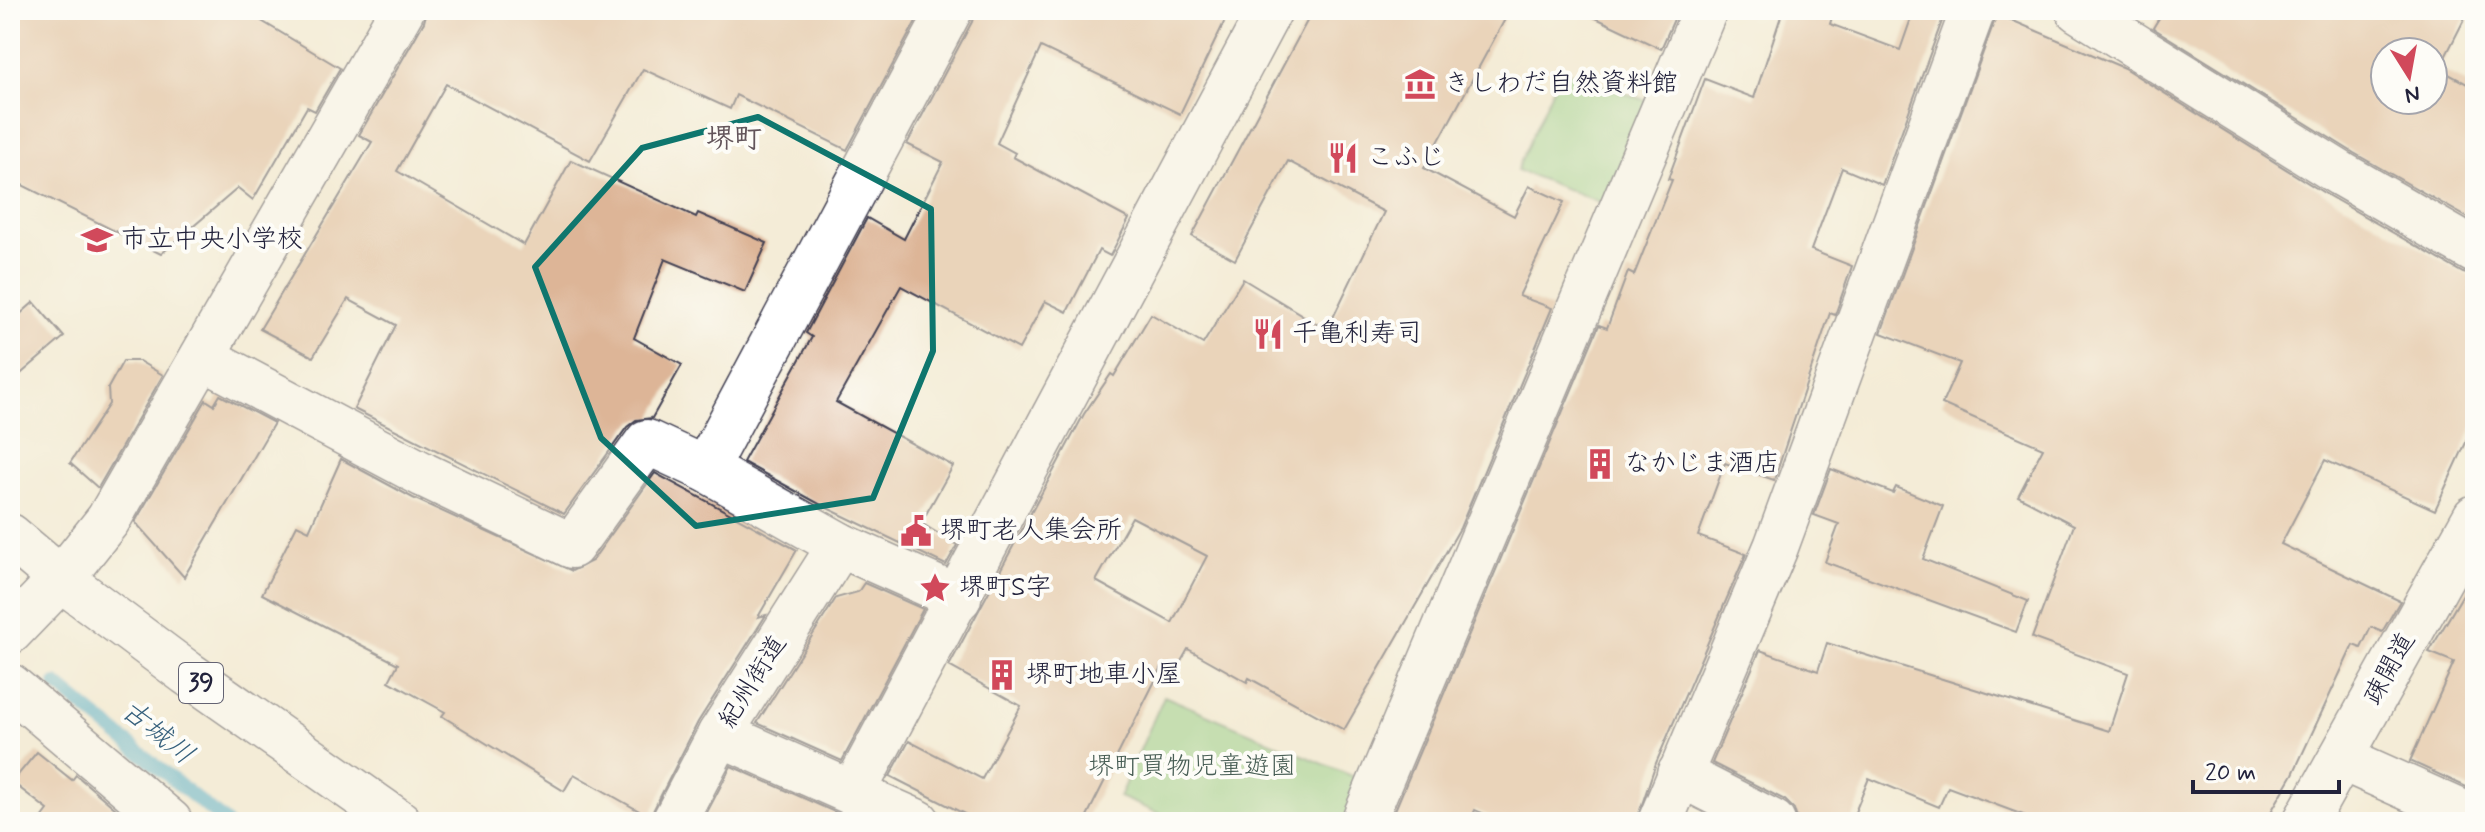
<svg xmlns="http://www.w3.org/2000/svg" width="2485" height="832" viewBox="0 0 2485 832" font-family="Mynerve,'Klee One',sans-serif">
<rect width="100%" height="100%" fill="#fdfcf7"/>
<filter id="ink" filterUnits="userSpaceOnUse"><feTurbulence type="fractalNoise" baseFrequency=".0125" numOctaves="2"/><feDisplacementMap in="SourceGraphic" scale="16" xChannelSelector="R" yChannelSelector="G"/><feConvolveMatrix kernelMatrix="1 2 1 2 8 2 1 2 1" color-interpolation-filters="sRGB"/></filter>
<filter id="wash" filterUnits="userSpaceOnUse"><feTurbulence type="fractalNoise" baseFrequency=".006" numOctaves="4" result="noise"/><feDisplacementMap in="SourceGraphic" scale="32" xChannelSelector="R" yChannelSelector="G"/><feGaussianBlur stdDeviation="1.8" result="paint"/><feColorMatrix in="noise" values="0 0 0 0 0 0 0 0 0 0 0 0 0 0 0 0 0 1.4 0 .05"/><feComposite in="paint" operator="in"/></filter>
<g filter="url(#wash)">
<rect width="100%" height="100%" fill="#f4ecd7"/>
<g fill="#8ecd84" stroke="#587860" stroke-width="2">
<path d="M 1561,70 L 1664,107 L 1620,210 L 1517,170 Z"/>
<path d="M 1164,696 L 1378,787 L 1359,822 L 1179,822 L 1119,797 Z"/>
</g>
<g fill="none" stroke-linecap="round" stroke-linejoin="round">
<path stroke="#4eaccc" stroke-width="14" d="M 56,684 L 225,822"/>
</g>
<g id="blocks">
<g fill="#ddb597" fill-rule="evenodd">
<path d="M 10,10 L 243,10 L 340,68 L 315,111 L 307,107 L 253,200 L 238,188 L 161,254 L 10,179 Z"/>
<path d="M 427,10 L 922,10 L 847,150 L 736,95 L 730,109 L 643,69 L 590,161 L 446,84 L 397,171 L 524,245 L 571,160 L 696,217 L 698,213 L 767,243 L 745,292 L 665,259 L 634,338 L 682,365 L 652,418 L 636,420 L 627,427 L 564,514 L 354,409 L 396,325 L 348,299 L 313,357 L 260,329 L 372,142 L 359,135 L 424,22 Z"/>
<path d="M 975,10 L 1230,10 L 1180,114 L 1041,47 L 997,143 L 1015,153 L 1013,157 L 1129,219 L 1110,256 L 1099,250 L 1067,312 L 1045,301 L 1019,349 L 901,286 L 836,402 L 953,466 L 921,523 L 957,545 L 946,565 L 823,506 L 743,462 L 812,337 L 806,333 L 867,218 L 904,239 L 943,162 L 907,144 L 972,22 Z"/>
<path d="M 1313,10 L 1510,10 L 1424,168 L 1514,216 L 1529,186 L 1564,202 L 1519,296 L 1552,308 L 1460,528 L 1344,730 L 1249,678 L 1247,682 L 1188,649 L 1175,672 L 1163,665 L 1084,822 L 980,822 L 890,776 L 909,741 L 982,779 L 1021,706 L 949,666 L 1084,414 L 1111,374 L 1114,376 L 1151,314 L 1203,344 L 1243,279 L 1327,330 L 1384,212 L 1288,161 L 1235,260 L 1192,236 ZM 1132,517 L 1207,556 L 1172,623 L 1096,581 Z"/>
<path d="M 1579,10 L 1678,10 L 1661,49 Z"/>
<path d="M 1783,10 L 1834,10 L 1830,24 L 1900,50 L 1914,10 L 1946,10 L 1882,185 L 1842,168 L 1811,250 L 1852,266 L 1835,315 L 1830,313 L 1774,480 L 1725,463 L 1698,536 L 1746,554 L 1656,763 L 1636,822 L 1504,822 L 1475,810 L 1470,822 L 1390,822 L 1599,325 L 1607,328 L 1628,272 L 1634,275 L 1672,180 L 1668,179 L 1705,79 L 1754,98 Z"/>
<path d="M 2164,10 L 2469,10 L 2439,69 L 2475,88 L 2475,210 L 2470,219 L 2354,153 L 2153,28 ZM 2385,52 L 2433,52 L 2433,100 L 2385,100 Z"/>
<path d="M 1997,14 L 2124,68 L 2329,196 L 2463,273 L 2475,276 L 2475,423 L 2435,510 L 2325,460 L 2281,544 L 2400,601 L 2382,632 L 2371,627 L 2361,648 L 2353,645 L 2293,774 L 2265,822 L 2042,822 L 1948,787 L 1939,807 L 1869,778 L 1851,822 L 1798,822 L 1794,809 L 1785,800 L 1712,763 L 1760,650 L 1818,671 L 1827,643 L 2109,731 L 2128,673 L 2032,638 L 2074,525 L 2018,496 L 2043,448 L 1942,404 L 1960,363 L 1881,333 Z"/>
<path d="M 34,302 L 64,337 L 10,383 L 10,323 Z"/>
<path d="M 123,361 L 139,361 L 163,375 L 98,488 L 70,463 L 109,404 L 108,388 Z"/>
<path d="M 220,395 L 274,423 L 184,577 L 135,522 L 206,400 L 214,405 Z"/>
<path d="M 341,459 L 413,498 L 572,571 L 592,561 L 655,473 L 797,550 L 758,617 L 766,615 L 698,722 L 650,817 L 574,774 L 564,791 L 442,716 L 445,712 L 389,681 L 398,664 L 262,594 L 297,525 L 309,531 Z"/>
<path d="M 1831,469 L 1893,493 L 1896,487 L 1943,506 L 1923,559 L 2028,601 L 2016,632 L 1825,562 L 1839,524 L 1814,515 Z"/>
<path d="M 2475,574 L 2475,791 L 2410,761 L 2454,662 L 2429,652 Z"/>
<path d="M 864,583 L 923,609 L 842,761 L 757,723 L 836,598 L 858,592 Z"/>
<path d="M 37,752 L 72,780 L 76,775 L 131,822 L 39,822 L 48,810 L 12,782 Z"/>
<path d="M 731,766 L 846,817 L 843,822 L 702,822 Z"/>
</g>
</g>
</g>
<g filter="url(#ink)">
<use href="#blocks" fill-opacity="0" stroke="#424052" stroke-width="2"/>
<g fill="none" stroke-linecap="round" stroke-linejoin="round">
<defs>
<g id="minor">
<path d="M 2078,10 L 2341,174 L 2475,251"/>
<path d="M 204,358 L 424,475 L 572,546 L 647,442 L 705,469 L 840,545 L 959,598"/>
<path d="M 705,469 L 950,10"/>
<path d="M 10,632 L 61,579 L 108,520 L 402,10"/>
<path d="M 10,686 L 170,822"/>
<path d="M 720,734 L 918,822"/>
<path d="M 2341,758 L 2475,818"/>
<path d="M 1679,774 L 1773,822"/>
<path d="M 854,791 L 1270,10"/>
<path d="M 674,822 L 720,734 L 840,545"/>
<path d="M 1363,822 L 1705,10"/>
<path d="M 1660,822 L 1776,547 L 1973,10"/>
</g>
<path id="tertiary" d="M 2305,822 L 2475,517"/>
<path id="primary" d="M 10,536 L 61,579 L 187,673 L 399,822"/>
</defs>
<use href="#minor" stroke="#424052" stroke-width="47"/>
<use href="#tertiary" stroke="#424052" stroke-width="47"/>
<use href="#primary" stroke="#424052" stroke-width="47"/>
<use href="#minor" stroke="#fff" stroke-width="44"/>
<use href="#tertiary" stroke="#fff" stroke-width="44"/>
<use href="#primary" stroke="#fff" stroke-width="44"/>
</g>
</g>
<path d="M0 0H2485V832H0ZM 758,117 L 931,209 L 933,351 L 873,498 L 696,526 L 601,438 L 535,267 L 642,148 Z" fill="#f4ecd7" fill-opacity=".55" fill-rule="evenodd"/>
<path fill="none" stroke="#0f766e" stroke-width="6" stroke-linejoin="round" d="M 758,117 L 931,209 L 933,351 L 873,498 L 696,526 L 601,438 L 535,267 L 642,148 Z"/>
<defs>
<symbol id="museum-bare" viewBox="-9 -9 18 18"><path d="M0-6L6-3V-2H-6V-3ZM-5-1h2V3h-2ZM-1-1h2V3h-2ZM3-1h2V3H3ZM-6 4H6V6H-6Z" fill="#d1495b" stroke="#fdfcf7" stroke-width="2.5" paint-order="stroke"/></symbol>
<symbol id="restaurant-bare" viewBox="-9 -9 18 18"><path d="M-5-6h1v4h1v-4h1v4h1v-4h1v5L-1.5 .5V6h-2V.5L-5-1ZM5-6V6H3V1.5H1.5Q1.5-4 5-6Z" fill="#d1495b" stroke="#fdfcf7" stroke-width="2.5" paint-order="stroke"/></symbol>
<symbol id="school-bare" viewBox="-9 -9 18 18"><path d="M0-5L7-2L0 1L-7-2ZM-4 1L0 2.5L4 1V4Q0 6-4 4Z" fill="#d1495b" stroke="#fdfcf7" stroke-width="2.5" paint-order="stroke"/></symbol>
<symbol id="building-bare" viewBox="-9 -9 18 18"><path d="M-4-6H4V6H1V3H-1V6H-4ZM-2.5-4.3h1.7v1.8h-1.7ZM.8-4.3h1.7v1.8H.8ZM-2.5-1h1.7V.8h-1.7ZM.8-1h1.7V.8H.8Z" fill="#d1495b" stroke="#fdfcf7" stroke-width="2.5" paint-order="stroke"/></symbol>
<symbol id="civic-bare" viewBox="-9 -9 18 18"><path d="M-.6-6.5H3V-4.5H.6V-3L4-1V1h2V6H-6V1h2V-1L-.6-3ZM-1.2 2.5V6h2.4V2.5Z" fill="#d1495b" stroke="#fdfcf7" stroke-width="2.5" paint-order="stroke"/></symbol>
<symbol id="sight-bare" viewBox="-9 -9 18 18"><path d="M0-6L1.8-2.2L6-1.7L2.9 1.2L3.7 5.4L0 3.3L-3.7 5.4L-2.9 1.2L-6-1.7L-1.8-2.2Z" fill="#d1495b" stroke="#fdfcf7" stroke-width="2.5" paint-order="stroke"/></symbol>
</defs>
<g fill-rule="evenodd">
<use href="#museum-bare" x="1398" y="62" width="44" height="44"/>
<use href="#restaurant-bare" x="1321" y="136" width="44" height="44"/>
<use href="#school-bare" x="75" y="218" width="44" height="44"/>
<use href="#restaurant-bare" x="1246" y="312" width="44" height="44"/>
<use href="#building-bare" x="1578" y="442" width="44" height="44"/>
<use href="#civic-bare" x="894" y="509" width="44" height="44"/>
<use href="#sight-bare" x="913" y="566" width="44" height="44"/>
<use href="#building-bare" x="980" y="653" width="44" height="44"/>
</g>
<g text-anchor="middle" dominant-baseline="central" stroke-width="8" stroke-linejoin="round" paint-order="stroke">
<rect fill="#fdfcf7" stroke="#646373" stroke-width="2" x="179" y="663" width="44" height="40" rx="6"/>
<g font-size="24" font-weight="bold" fill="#22223b">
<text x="201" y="683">39</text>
</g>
<g font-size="26" fill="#22223b" stroke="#fdfcf7" text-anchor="start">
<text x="1444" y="84">きしわだ自然資料館</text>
<text x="1367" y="158">こふじ</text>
<text x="121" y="240">市立中央小学校</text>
<text x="1292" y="334">千亀利寿司</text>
<text x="1624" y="464">なかじま酒店</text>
<text x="940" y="531">堺町老人集会所</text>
<text x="959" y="588">堺町S字</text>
<text x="1026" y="675">堺町地車小屋</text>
</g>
<g font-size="26" fill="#22223b" stroke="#fdfcf7">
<text transform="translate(2390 669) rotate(-61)">疎開道</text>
<text transform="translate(753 682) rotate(-58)">紀州街道</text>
</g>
<g font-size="26" fill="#485e55" stroke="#fdfcf7">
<text x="1192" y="767">堺町買物児童遊園</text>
</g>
<g font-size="28" font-weight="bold" fill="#63555b" stroke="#fdfcf7">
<text x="734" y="139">堺町</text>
</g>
<g font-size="28" font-style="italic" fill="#36607c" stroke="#fdfcf7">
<text transform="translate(157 733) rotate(39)">古城川</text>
</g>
</g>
<rect width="2485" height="832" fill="none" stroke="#fdfcf7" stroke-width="40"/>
<g transform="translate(2409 76) rotate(169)"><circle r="38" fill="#fdfcf7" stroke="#a5a5ac" stroke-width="2"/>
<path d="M0-6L14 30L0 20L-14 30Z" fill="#d1495b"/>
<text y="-12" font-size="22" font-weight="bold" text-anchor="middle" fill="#22223b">N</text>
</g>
<path d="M2193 780v12h146v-12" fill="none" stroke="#22223b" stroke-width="4"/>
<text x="2205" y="780" font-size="24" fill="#22223b" stroke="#fdfcf7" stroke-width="6" paint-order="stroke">20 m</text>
</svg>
